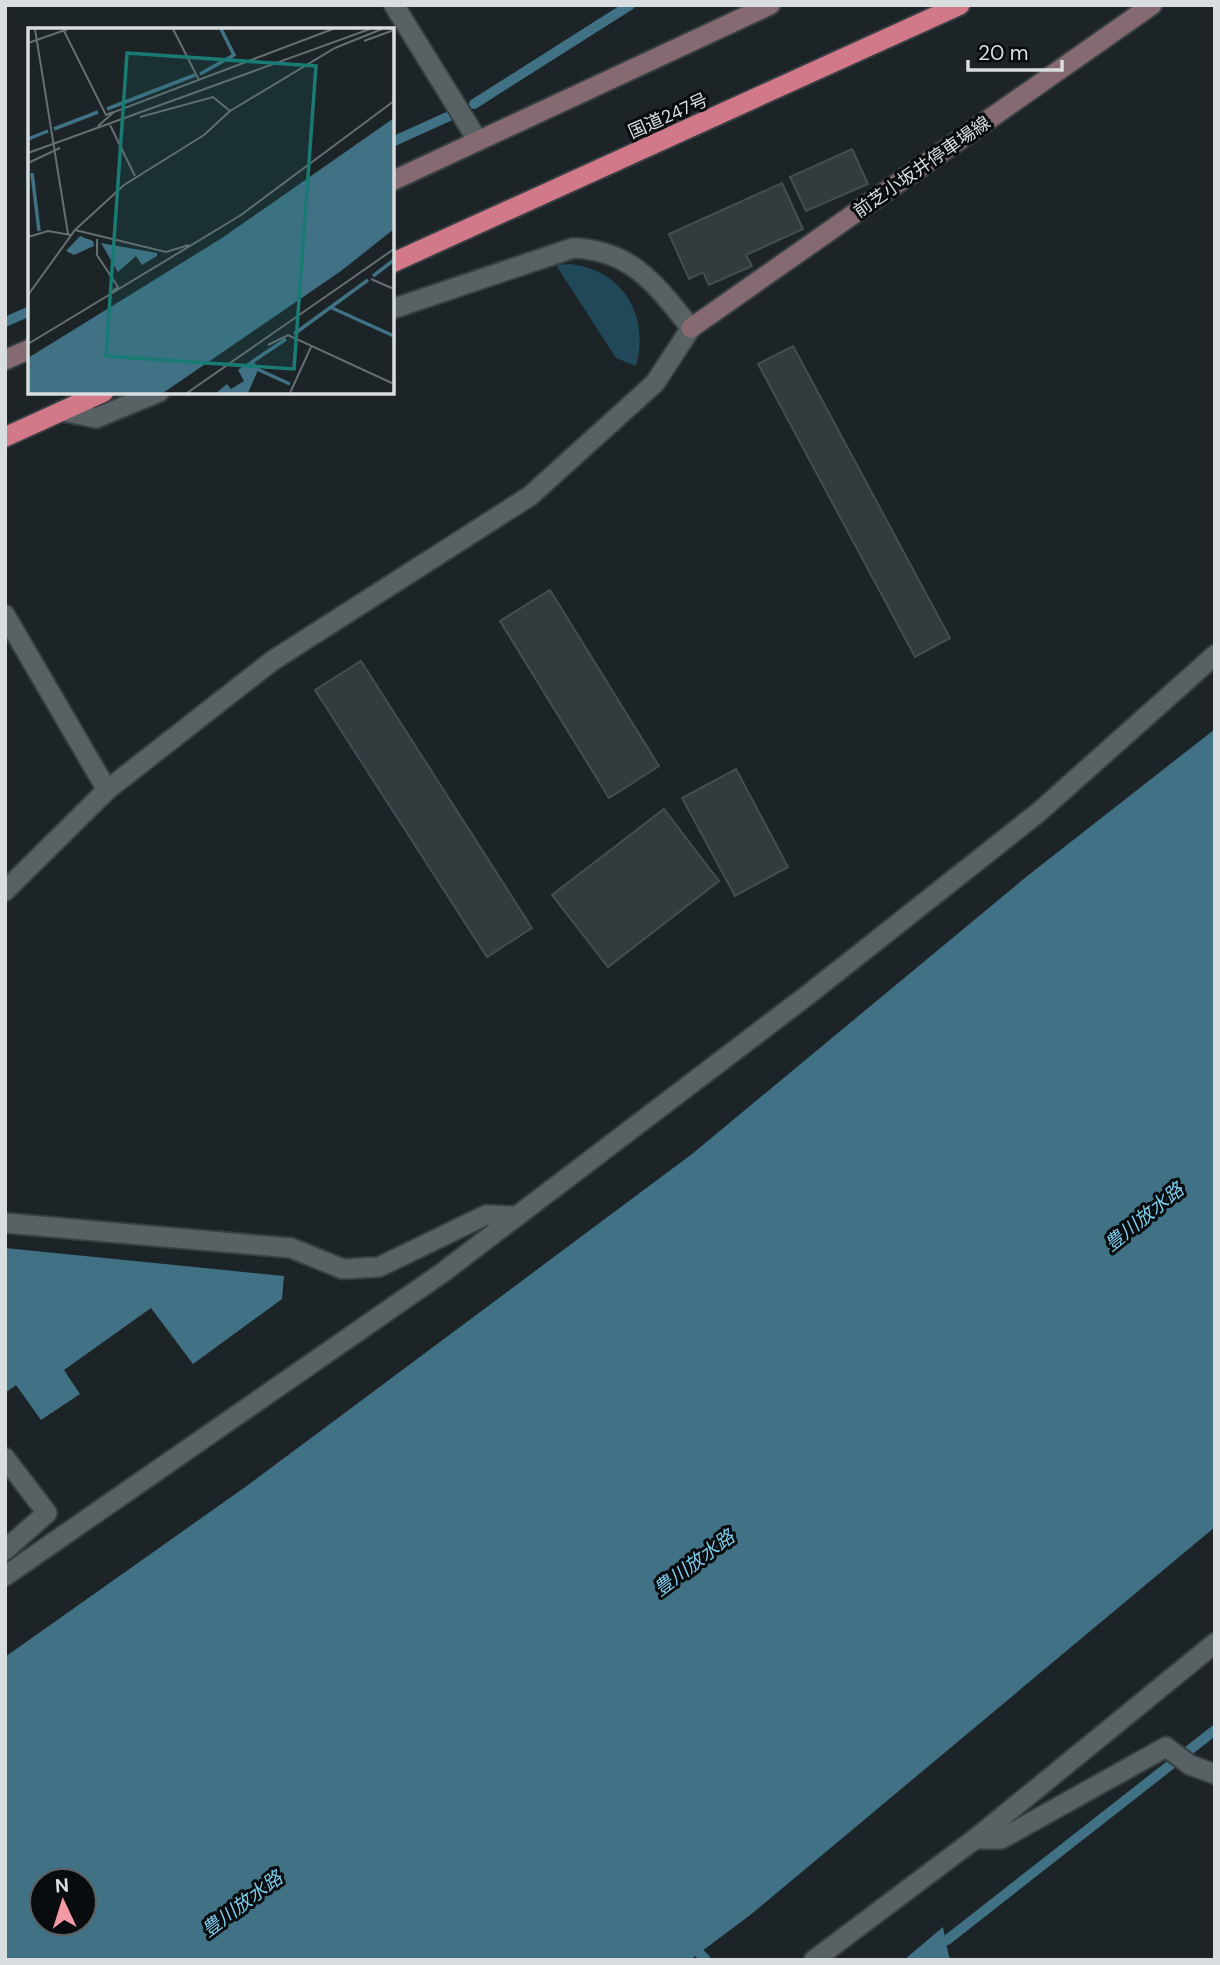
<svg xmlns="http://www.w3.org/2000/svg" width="1220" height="1965" viewBox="0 0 1220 1965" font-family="'DM Sans','Noto Sans JP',sans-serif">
<rect width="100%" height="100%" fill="#1c2427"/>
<path fill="#214858" d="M 570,264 C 623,270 650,316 636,366 L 616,358 L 556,265 Z"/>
<g fill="#407184" fill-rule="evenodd">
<path d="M 1215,729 L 1215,1527 L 749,1916 L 690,1960 L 5,1960 L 5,1657 L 248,1485 L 692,1154 L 1026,877 ZM 42,1881 L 84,1881 L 84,1923 L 42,1923 Z"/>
<path d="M 5,1248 L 284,1276 L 282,1299 L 193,1364 L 151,1308 L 64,1370 L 80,1394 L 41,1420 L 16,1385 L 5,1393 Z"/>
<path d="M 943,1927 L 949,1957 L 955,1960 L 904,1960 Z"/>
</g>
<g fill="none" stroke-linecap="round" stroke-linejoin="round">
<g stroke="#407184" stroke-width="10">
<path d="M 474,104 L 630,5"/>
<path d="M 392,142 L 456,113"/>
<path d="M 5,322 L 30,311"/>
<path d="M 947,1940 L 1215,1730"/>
<path d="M 692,1945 L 706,1960"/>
</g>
</g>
<g fill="#333b3e" stroke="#454d51" stroke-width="2">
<path d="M 852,149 L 868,184 L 806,211 L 790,177 Z"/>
<path d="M 782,183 L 803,229 L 746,255 L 752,266 L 709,285 L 703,272 L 689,279 L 669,234 Z"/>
<path d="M 793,346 L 950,638 L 915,657 L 758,364 Z"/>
<path d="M 550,590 L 659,766 L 609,798 L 500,621 Z"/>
<path d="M 361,661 L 532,928 L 487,957 L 315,690 Z"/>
<path d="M 736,769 L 788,867 L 735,896 L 682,798 Z"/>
<path d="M 664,809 L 719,881 L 608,967 L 552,895 Z"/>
</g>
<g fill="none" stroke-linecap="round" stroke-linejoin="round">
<defs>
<g id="minor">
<path d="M 394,5 L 478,141"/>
<path d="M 61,411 L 96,418 L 159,392"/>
<path d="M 5,615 L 107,790"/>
<path d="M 5,891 L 107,790 L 272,661 L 530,496 L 655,383 L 691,328 C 656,285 632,250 573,248 L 392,309"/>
<path d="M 5,1223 L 291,1248 L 343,1269 L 379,1267 L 486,1215 L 513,1216"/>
<path d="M 5,1458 L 47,1513 L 5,1550"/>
<path d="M 5,1576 L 442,1273 L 809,994 L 1039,812 L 1215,655"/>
<path d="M 975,1839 L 1001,1839 L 1166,1747 L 1190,1765 L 1215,1774"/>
<path d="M 814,1960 L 975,1839 L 1215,1643"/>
</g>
<g id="secondary">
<path d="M 392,181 L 770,5"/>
<path d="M 691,328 L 1152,5"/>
<path d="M 5,360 L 30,349"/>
</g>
<g id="trunk">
<path d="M 392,263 L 960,5"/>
<path d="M 5,437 L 104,392"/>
</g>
</defs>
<use href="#minor" stroke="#383f42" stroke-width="23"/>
<use href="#secondary" stroke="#383f42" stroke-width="23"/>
<use href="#trunk" stroke="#383f42" stroke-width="23"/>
<use href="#minor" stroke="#586164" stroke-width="19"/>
<use href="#secondary" stroke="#866a72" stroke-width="19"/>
<use href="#trunk" stroke="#d27989" stroke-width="19"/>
</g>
<g text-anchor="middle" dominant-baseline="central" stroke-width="6" stroke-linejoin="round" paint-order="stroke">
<g font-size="18" fill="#d8dddf" stroke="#090c0e">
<text transform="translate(668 116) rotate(-24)">国道247号</text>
<text transform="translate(922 167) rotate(-35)">前芝小坂井停車場線</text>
</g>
<g font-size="19" font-style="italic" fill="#7cccec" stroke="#090c0e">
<text transform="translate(1144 1217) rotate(-39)">豊川放水路</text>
<text transform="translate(694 1563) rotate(-37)">豊川放水路</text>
<text transform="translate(242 1904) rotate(-37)">豊川放水路</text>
</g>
</g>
<g transform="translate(28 28)">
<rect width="366" height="366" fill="#1c2427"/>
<path d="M 366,90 L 366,201 L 313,243 L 135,365 L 0,365 L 0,330 L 194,210 ZM 52,208 L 65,213 L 66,218 L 46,227 L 38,223 ZM 73,215 L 129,225 L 129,228 L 114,237 L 108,228 L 90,244 ZM 224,332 L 231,340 L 220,365 L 188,365 L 199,356 L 203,361 L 216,353 L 210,342 Z" fill="#407184"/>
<path fill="none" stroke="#407184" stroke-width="3.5" d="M 172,46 L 206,27 L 193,1M 79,81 L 167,47M 26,101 L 70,84M 0,111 L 20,103M 4,145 L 11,203M 345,248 L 366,232M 304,280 L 366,308M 266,306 L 340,252M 224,334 L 258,311M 229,341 L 262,356"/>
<path fill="none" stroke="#676e71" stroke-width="2" d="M 7,1 L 40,206M 145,1 L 171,52M 36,3 L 78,87 L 85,84M 336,13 L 366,2M 0,15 L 40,1M 202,83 L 307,20 L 354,1M 82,97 L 107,148M 70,98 L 86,84 L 305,1M 0,125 L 342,1M 0,135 L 32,120M 47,202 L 138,224 L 161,217M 0,209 L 20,203 L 43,207M 69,211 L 69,227 L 90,259 L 83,264M 343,251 L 366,261M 0,267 L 47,202 L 96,157 L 176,107 L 202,83 L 185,69 L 112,89M 0,316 L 213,187 L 366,73M 240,317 L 260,307 L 366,356M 159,365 L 366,221M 262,365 L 283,319"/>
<path fill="#197b74" fill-opacity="0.15" stroke="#197b74" stroke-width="3.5" d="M 99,25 L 288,38 L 266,341 L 78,328 Z"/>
<rect width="366" height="366" fill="none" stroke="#d8dddf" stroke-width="3.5"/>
</g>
<rect width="1220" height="1965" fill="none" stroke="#d8dddf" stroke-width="14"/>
<g transform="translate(63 1902) rotate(356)"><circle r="33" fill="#090c0e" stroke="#5c6062" stroke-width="2"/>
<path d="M0-5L12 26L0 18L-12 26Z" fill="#f39aa7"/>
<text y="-10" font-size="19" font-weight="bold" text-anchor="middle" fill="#d8dddf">N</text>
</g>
<path d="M968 60v10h94v-10" fill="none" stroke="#d8dddf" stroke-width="3.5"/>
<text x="978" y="60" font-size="21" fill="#d8dddf" stroke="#090c0e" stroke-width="5" paint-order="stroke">20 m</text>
</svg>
